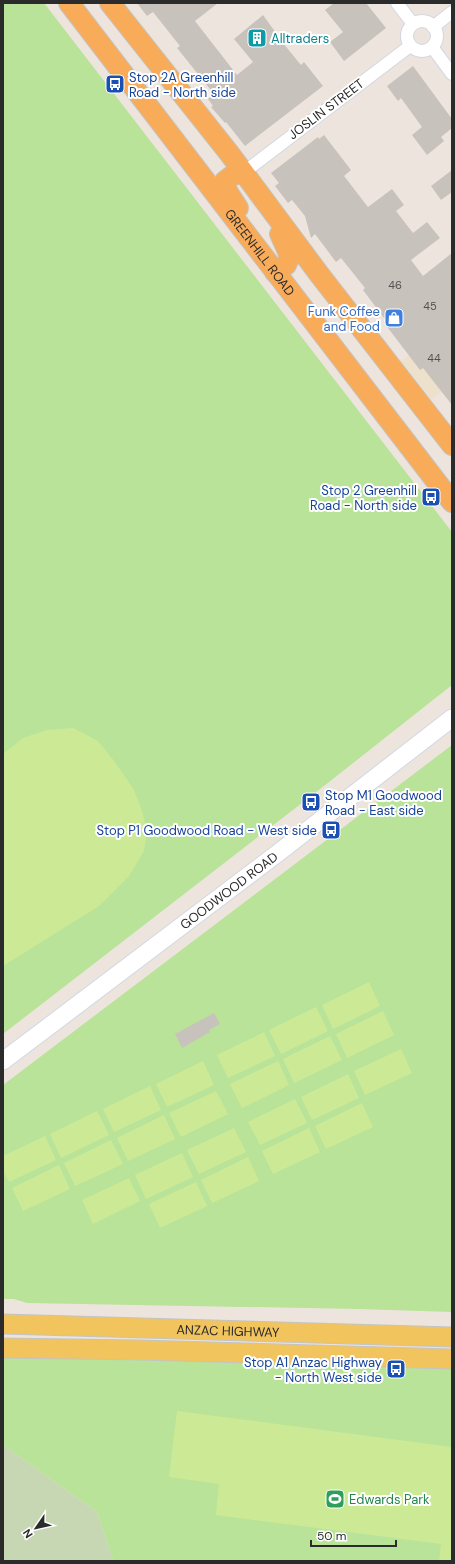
<svg xmlns="http://www.w3.org/2000/svg" width="455" height="1564" viewBox="0 0 455 1564" font-family="'DM Sans',sans-serif">
<rect width="100%" height="100%" fill="#ede5dd"/>
<path fill="#eee1cc" d="M 452,321 L 452,384 L 431,400 L 401,361 Z"/>
<g fill="#b8e399">
<path d="M 3,3 L 44,3 L 452,532 L 452,685 L 324,786 L 3,1034 Z"/>
<path d="M 452,745 L 452,1312 L 359,1309 L 27,1303 L 14,1299 L 3,1299 L 3,1085 Z"/>
<path d="M 3,1356 L 452,1365 L 452,1561 L 113,1561 L 97,1512 L 3,1445 Z"/>
</g>
<path fill="#c7d7b4" d="M 3,1445 L 97,1512 L 113,1561 L 3,1561 Z"/>
<g fill="#ccea95">
<path d="M 73,728 L 98,741 L 115,762 L 134,790 L 142,811 L 147,831 L 144,851 L 129,876 L 99,906 L 3,966 L 3,754 L 23,738 L 47,730 Z"/>
<path d="M 369,982 L 380,1006 L 333,1029 L 322,1005 Z"/>
<path d="M 316,1007 L 328,1031 L 281,1054 L 269,1030 Z"/>
<path d="M 383,1011 L 394,1035 L 347,1058 L 336,1034 Z"/>
<path d="M 264,1032 L 275,1056 L 228,1078 L 217,1055 Z"/>
<path d="M 330,1036 L 342,1060 L 294,1083 L 283,1059 Z"/>
<path d="M 401,1049 L 412,1073 L 365,1095 L 354,1071 Z"/>
<path d="M 203,1061 L 214,1085 L 167,1107 L 156,1084 Z"/>
<path d="M 278,1061 L 289,1085 L 242,1108 L 230,1084 Z"/>
<path d="M 348,1074 L 359,1098 L 312,1120 L 301,1097 Z"/>
<path d="M 150,1086 L 161,1110 L 114,1132 L 103,1109 Z"/>
<path d="M 216,1091 L 228,1114 L 181,1137 L 169,1113 Z"/>
<path d="M 295,1099 L 307,1123 L 260,1145 L 248,1122 Z"/>
<path d="M 362,1103 L 373,1127 L 326,1149 L 315,1126 Z"/>
<path d="M 97,1111 L 109,1135 L 61,1158 L 50,1134 Z"/>
<path d="M 164,1115 L 175,1139 L 128,1161 L 117,1138 Z"/>
<path d="M 234,1128 L 246,1152 L 199,1174 L 187,1150 Z"/>
<path d="M 309,1128 L 320,1152 L 273,1174 L 262,1151 Z"/>
<path d="M 45,1136 L 56,1160 L 9,1182 L 3,1170 L 3,1156 Z"/>
<path d="M 111,1140 L 123,1164 L 75,1186 L 64,1163 Z"/>
<path d="M 182,1153 L 193,1177 L 146,1199 L 135,1175 Z"/>
<path d="M 248,1157 L 259,1181 L 212,1203 L 201,1180 Z"/>
<path d="M 59,1165 L 70,1189 L 23,1211 L 12,1188 Z"/>
<path d="M 129,1178 L 140,1201 L 93,1224 L 82,1200 Z"/>
<path d="M 196,1182 L 207,1206 L 160,1228 L 149,1204 Z"/>
<path d="M 177,1411 L 452,1447 L 452,1561 L 439,1561 L 441,1544 L 216,1515 L 219,1484 L 169,1477 Z"/>
</g>
<g fill="#c8c2bc">
<path d="M 137,3 L 218,3 L 195,21 L 237,75 L 253,62 L 234,39 L 263,15 L 279,37 L 278,37 L 301,65 L 304,62 L 323,86 L 245,146 L 226,122 L 225,123 L 211,107 L 213,106 L 208,99 L 214,94 L 177,48 L 180,46 L 153,12 L 147,16 Z"/>
<path d="M 334,3 L 366,3 L 386,28 L 344,61 L 330,42 L 343,32 L 325,10 Z"/>
<path d="M 413,66 L 452,119 L 452,128 L 441,137 L 444,141 L 427,155 L 412,135 L 422,127 L 401,98 L 398,101 L 387,86 Z"/>
<path d="M 324,135 L 351,170 L 344,176 L 368,207 L 392,189 L 404,205 L 396,211 L 413,233 L 427,222 L 440,238 L 411,260 L 423,276 L 452,253 L 452,405 L 423,368 L 420,370 L 385,324 L 387,322 L 363,290 L 365,288 L 341,258 L 336,262 L 315,234 L 311,238 L 305,216 L 292,200 L 288,203 L 275,186 L 279,183 L 271,173 L 318,137 L 319,139 Z"/>
<path d="M 452,170 L 452,192 L 441,200 L 431,186 Z"/>
<path d="M 214,1013 L 220,1024 L 209,1030 L 210,1032 L 182,1048 L 175,1034 Z"/>
</g>
<g fill="none" stroke-linecap="round" stroke-linejoin="round">
<defs>
<g id="minor">
<path d="M 397,3 L 413,24"/>
<circle cx="422" cy="36" r="15"/>
<path d="M 433,27 L 452,12"/>
<path d="M 432,47 L 452,74"/>
<path d="M 243,173 L 410,46"/>
</g>
<g id="secondary">
<path id="s1" d="M 3,1061 L 278,853 L 452,718"/>
</g>
<g id="primary">
<path id="s2" d="M 3,1324 L 452,1337"/>
<path d="M 3,1348 L 141,1350 L 452,1359"/>
</g>
<g id="trunk">
<path id="s3" d="M 69,3 L 452,502"/>
<path d="M 110,3 L 229,153 L 319,274 L 452,445"/>
<path d="M 238,208 L 227,191 L 225,181 L 233,175 L 243,173"/>
<path d="M 275,272 L 286,265 L 290,256 L 280,234"/>
</g>
</defs>
<use href="#minor" stroke="#d2d7e3" stroke-width="14"/>
<use href="#secondary" stroke="#d2d7e3" stroke-width="19"/>
<use href="#primary" stroke="#c4c4c4" stroke-width="21"/>
<use href="#trunk" stroke="#c4c4c4" stroke-width="22"/>
<use href="#minor" stroke="#fff" stroke-width="12"/>
<use href="#secondary" stroke="#fff" stroke-width="17"/>
<use href="#primary" stroke="#f1c45e" stroke-width="19"/>
<use href="#trunk" stroke="#f8ac5a" stroke-width="20"/>
</g>
<defs>
<symbol id="building-square" viewBox="-11 -11 22 22"><rect x="-9" y="-9" width="18" height="18" rx="4" fill="#0f9aa8" stroke="#fff"/><path d="M-4-6H4V6H1V3H-1V6H-4ZM-2.5-4.3h1.7v1.8h-1.7ZM.8-4.3h1.7v1.8H.8ZM-2.5-1h1.7V.8h-1.7ZM.8-1h1.7V.8H.8Z" fill="#fff"/></symbol>
<symbol id="bus-square" viewBox="-11 -11 22 22"><rect x="-9" y="-9" width="18" height="18" rx="4" fill="#1a4fb4" stroke="#fff"/><path d="M-5-6H5V4H4V6H2V4H-2V6H-4V4H-5ZM-3.5-4V0h7V-4ZM-3.5 1.2v1.5H-2V1.2ZM2 1.2v1.5H3.5V1.2Z" fill="#fff"/></symbol>
<symbol id="shop-square" viewBox="-11 -11 22 22"><rect x="-9" y="-9" width="18" height="18" rx="4" fill="#3f7fe0" stroke="#fff"/><path d="M-5-2.5h2.3a2.7 3.5 0 0 1 5.4 0H5L5.5 6h-11ZM-1.5-2.5h3a1.5 2.3 0 0 0-3 0Z" fill="#fff"/></symbol>
<symbol id="stadium-square" viewBox="-11 -11 22 22"><rect x="-9" y="-9" width="18" height="18" rx="4" fill="#2e9e5b" stroke="#fff"/><path d="M0-5a6.5 5 0 1 0 0 10a6.5 5 0 1 0 0-10ZM-3.5-1.8h7v3.6h-7Z" fill="#fff"/></symbol>
</defs>
<g fill-rule="evenodd">
<use href="#building-square" x="246" y="27" width="22" height="22"/>
<use href="#bus-square" x="104" y="73" width="22" height="22"/>
<use href="#shop-square" x="383" y="307" width="22" height="22"/>
<use href="#bus-square" x="420" y="486" width="22" height="22"/>
<use href="#bus-square" x="300" y="791" width="22" height="22"/>
<use href="#bus-square" x="320" y="819" width="22" height="22"/>
<use href="#bus-square" x="385" y="1358" width="22" height="22"/>
<use href="#stadium-square" x="324" y="1488" width="22" height="22"/>
</g>
<g text-anchor="middle" dominant-baseline="central" stroke-width="4" stroke-linejoin="round" paint-order="stroke">
<g font-size="11" fill="#52514f">
<text x="395" y="285">46</text>
<text x="430" y="306">45</text>
<text x="434" y="358">44</text>
</g>
<g font-size="13" fill="#0d838f" stroke="#fff" text-anchor="start">
<text x="271" y="38">Alltraders</text>
</g>
<g font-size="13" fill="#164399" stroke="#fff" text-anchor="end">
<text x="129" y="77" text-anchor="start">Stop 2A Greenhill<tspan x="129" dy="15">Road - North side</tspan></text>
<text x="417" y="490">Stop 2 Greenhill<tspan x="417" dy="15">Road - North side</tspan></text>
<text x="325" y="795" text-anchor="start">Stop M1 Goodwood<tspan x="325" dy="15">Road - East side</tspan></text>
<text x="317" y="830">Stop P1 Goodwood Road - West side</text>
<text x="382" y="1362">Stop A1 Anzac Highway<tspan x="382" dy="15">- North West side</tspan></text>
</g>
<g font-size="13" fill="#2b2b2b" stroke="#fff">
<text transform="translate(326 109) rotate(-37)">JOSLIN STREET</text>
<text stroke="none"><textPath href="#s3" startOffset="314">GREENHILL ROAD</textPath></text>
<text stroke="none"><textPath href="#s1" startOffset="283">GOODWOOD ROAD</textPath></text>
<text stroke="none"><textPath href="#s2" startOffset="225">ANZAC HIGHWAY</textPath></text>
</g>
<g font-size="13" fill="#366cbe" stroke="#fff" text-anchor="end">
<text x="380" y="311">Funk Coffee<tspan x="380" dy="15">and Food</tspan></text>
</g>
<g font-size="13" fill="#27864d" stroke="#fff" text-anchor="start">
<text x="349" y="1499">Edwards Park</text>
</g>
</g>
<rect width="455" height="1564" fill="none" stroke="#2b2b2b" stroke-width="8"/>
<g transform="translate(36 1528) rotate(236)" stroke="#ffffff" stroke-width="3" paint-order="stroke">
<path d="M0-3L7 15L0 10L-7 15Z" fill="#2b2b2b"/>
<text y="-6" font-size="11" font-weight="bold" text-anchor="middle" fill="#2b2b2b">N</text>
</g>
<path d="M311 1540v6h85v-6" fill="none" stroke="#2b2b2b" stroke-width="2"/>
<text x="317" y="1540" font-size="12" fill="#2b2b2b" stroke="#ffffff" stroke-width="3" paint-order="stroke">50 m</text>
</svg>
